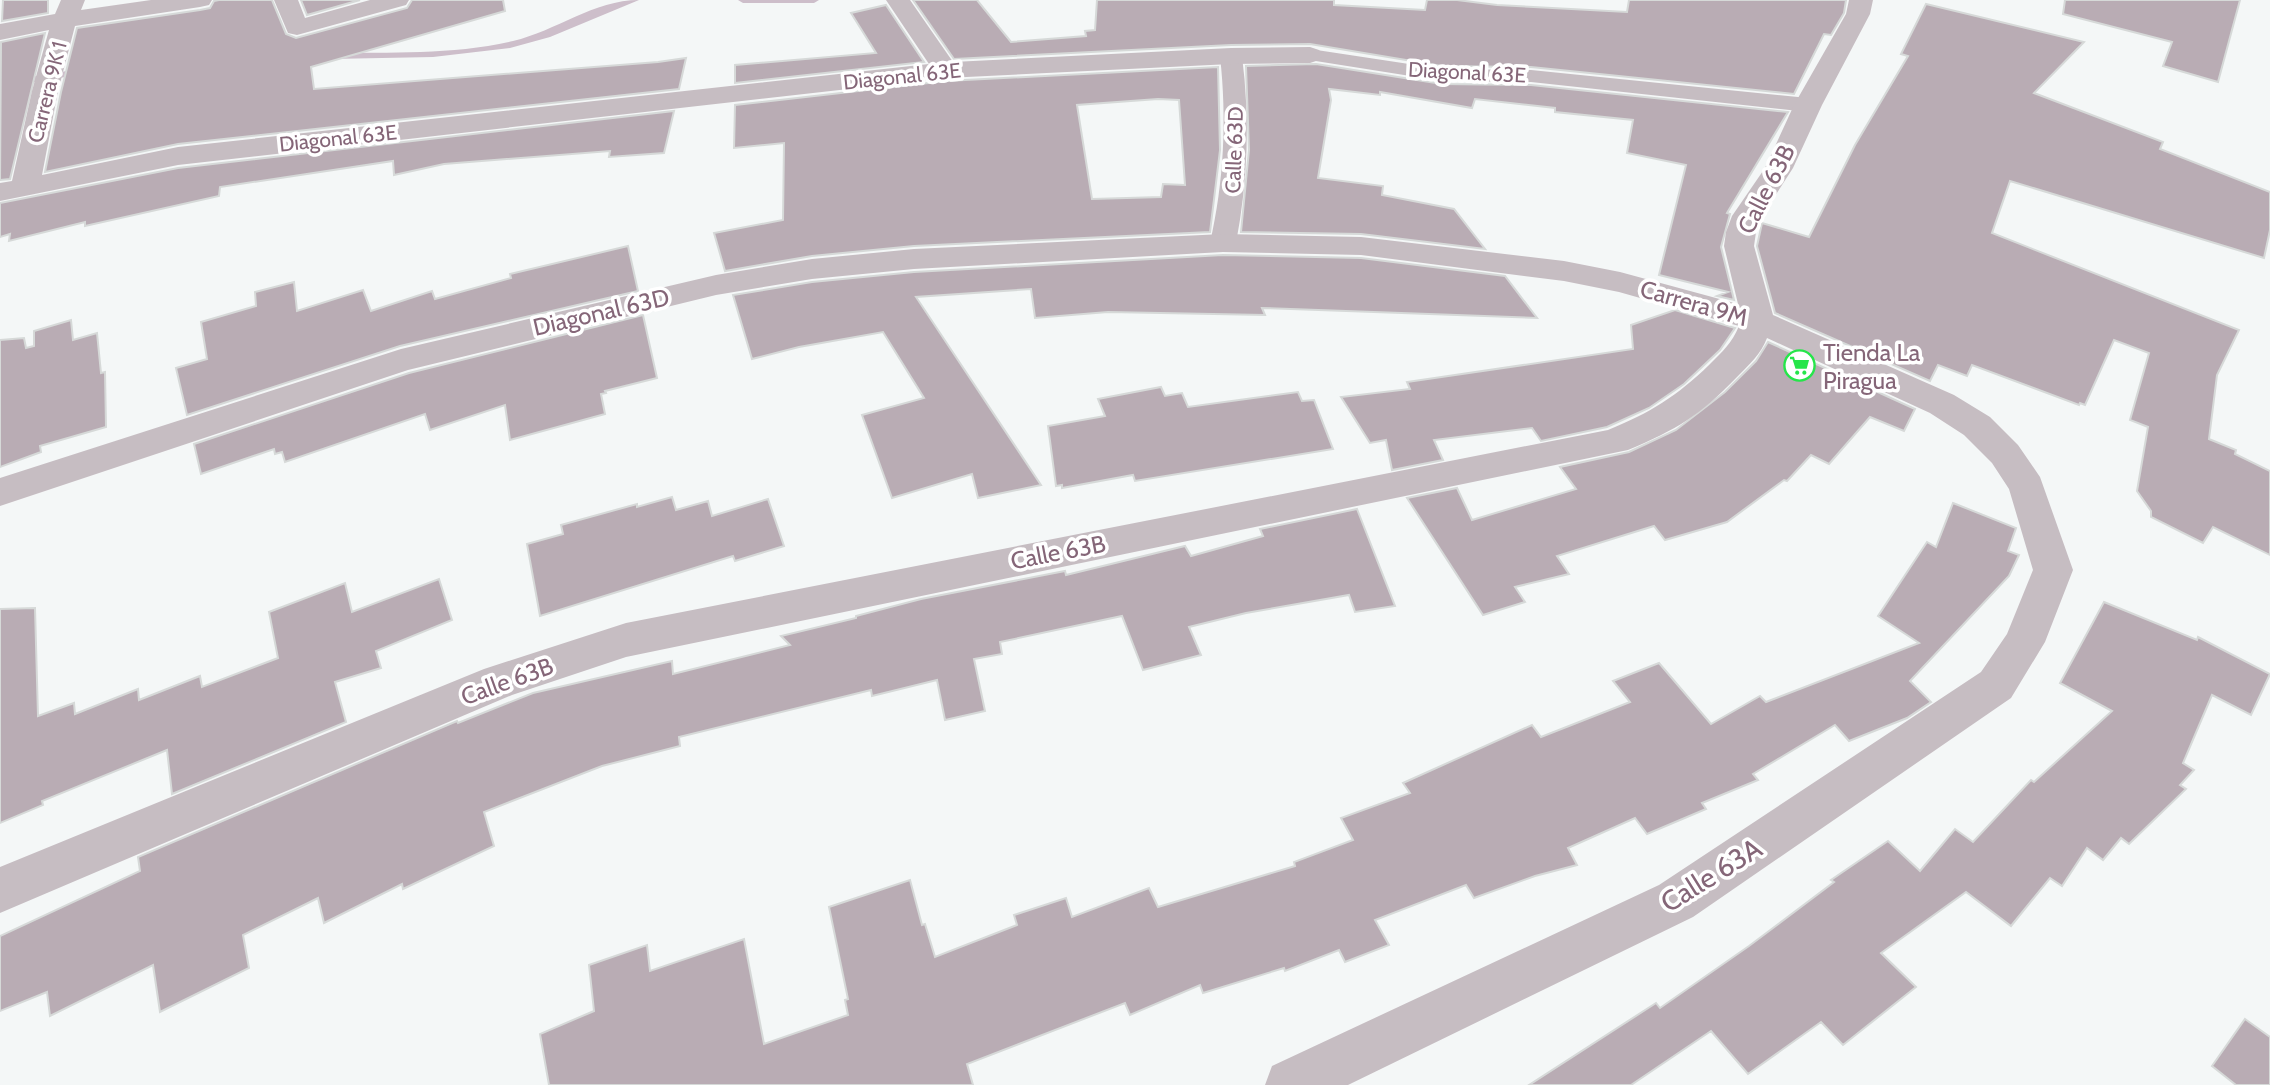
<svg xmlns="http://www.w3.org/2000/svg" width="2270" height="1085" viewBox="0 0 2270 1085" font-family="Cabin,sans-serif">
<rect width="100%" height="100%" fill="#f4f7f7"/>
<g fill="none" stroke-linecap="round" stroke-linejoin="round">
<g fill="#cdbeca" fill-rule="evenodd">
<path d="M 639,0 L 550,37 L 510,48 L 433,57 L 331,59 L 326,56 L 331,53 C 391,52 454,55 513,41 C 556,31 594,0 639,0 Z"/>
<path d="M 738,0 L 819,0 L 814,3 L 743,3 Z"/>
<path d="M 85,68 L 90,71 L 89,73 L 0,88 L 0,82 Z"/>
</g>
</g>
<g fill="#b9acb4" stroke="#d6d9d8" stroke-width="2" fill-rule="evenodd">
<path d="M 3,0 L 48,0 L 48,13 L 2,21 Z"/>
<path d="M 272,0 L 286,34 L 296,38 L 407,8 L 412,0 L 503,0 L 505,11 L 311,67 L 314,89 L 658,62 L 686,58 L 679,89 L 178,144 L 45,172 L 61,92 L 77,28 L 200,10 L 210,8 L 214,1 L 219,0 Z"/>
<path d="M 301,0 L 360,0 L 307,15 Z"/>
<path d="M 913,0 L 977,0 L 1011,42 L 1086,36 L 1085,31 L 1095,30 L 1097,0 L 1334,0 L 1334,5 L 1425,10 L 1427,0 L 1457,0 L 1497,5 L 1627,12 L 1629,0 L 1846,0 L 1844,13 L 1831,35 L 1824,34 L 1794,94 L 1531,67 L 1442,66 L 1310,44 L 1231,45 L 954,59 Z"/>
<path d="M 2065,0 L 2240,0 L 2218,82 L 2163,66 L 2172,42 L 2063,14 Z"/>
<path d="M 1926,4 L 2084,42 L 2034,93 L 2163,142 L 2160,149 L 2270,192 L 2270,230 L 2264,258 L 2010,181 L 1992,233 L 2239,330 L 2217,375 L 2209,439 L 2236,450 L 2235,454 L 2270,471 L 2270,555 L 2213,527 L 2203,543 L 2151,517 L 2151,511 L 2137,491 L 2148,427 L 2130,420 L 2149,353 L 2114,340 L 2085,405 L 2080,403 L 2079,405 L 1972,365 L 1967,376 L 1938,365 L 1930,381 L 1775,313 L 1757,246 L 1762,223 L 1809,237 L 1855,145 L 1908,56 L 1901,54 Z"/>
<path d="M 886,5 L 924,62 L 735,83 L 735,65 L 876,53 L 851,13 Z"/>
<path d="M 45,33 L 10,179 L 0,180 L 1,42 Z"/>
<path d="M 1316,64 L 1442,84 L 1531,85 L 1788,112 L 1727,213 L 1730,214 L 1721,247 L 1734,300 L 1717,296 L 1728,292 L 1659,275 L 1686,165 L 1627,153 L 1633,120 L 1555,112 L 1555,108 L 1475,99 L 1472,108 L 1380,92 L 1380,95 L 1329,89 L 1331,100 L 1318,178 L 1383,186 L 1382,195 L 1454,209 L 1485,249 L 1361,234 L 1241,232 L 1249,150 L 1246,66 Z"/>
<path d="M 1218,67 L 1220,150 L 1210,232 L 914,246 L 812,256 L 725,271 L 714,233 L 783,220 L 784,143 L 734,148 L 735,105 L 946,81 ZM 1158,99 L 1179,100 L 1185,185 L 1163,184 L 1161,197 L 1092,199 L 1077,105 Z"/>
<path d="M 674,111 L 664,153 L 609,157 L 610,151 L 444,164 L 394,175 L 393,161 L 220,187 L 219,196 L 85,226 L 85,222 L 9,241 L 10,234 L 0,237 L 0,203 L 178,168 Z"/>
<path d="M 628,246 L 638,291 L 400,346 L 187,415 L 176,368 L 207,359 L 201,322 L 256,306 L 255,292 L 294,282 L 297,311 L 363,290 L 371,311 L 432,291 L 435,299 L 511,278 L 510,274 Z"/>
<path d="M 1223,255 L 1361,258 L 1505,276 L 1537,318 L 1262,308 L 1265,315 L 1108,312 L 1035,318 L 1031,289 L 916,297 L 1041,485 L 978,498 L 972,474 L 892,498 L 862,415 L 924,398 L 883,332 L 799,347 L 752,359 L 733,295 L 812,282 L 914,272 Z"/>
<path d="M 1675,310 L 1735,328 L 1720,350 L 1684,384 L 1649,408 L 1607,427 L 1541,441 L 1532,428 L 1434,440 L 1443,460 L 1392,470 L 1386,440 L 1370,443 L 1341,397 L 1410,389 L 1407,382 L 1633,349 L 1631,325 Z"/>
<path d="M 643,315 L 657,378 L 605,391 L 606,393 L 601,394 L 605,414 L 510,440 L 505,405 L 430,430 L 425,414 L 285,462 L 282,452 L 275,454 L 274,449 L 201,474 L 194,444 L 409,373 Z"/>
<path d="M 71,320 L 73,340 L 97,333 L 101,373 L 105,372 L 106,427 L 40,446 L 41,452 L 0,467 L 0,340 L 24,338 L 26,348 L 34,346 L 34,331 Z"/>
<path d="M 1768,342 L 1915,409 L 1904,431 L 1870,417 L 1829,464 L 1811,455 L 1787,481 L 1784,480 L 1727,522 L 1665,540 L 1654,526 L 1557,556 L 1569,574 L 1515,587 L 1525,602 L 1483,615 L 1407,498 L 1457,488 L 1472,520 L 1576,489 L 1560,467 L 1629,452 L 1676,430 L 1725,392 L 1756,361 Z"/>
<path d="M 1161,387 L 1165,396 L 1182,393 L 1188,407 L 1298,392 L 1302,401 L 1314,400 L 1333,449 L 1135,481 L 1133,475 L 1062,488 L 1062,485 L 1056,486 L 1048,426 L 1105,416 L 1098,399 Z"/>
<path d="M 672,497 L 676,510 L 708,501 L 712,516 L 768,499 L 784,546 L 735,561 L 733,556 L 540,616 L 527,544 L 563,534 L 561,525 L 637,504 L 637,507 Z"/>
<path d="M 1953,503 L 2016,528 L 2008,551 L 2019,555 L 2009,576 L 1910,681 L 1931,702 L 1907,718 L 1849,741 L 1835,725 L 1753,774 L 1758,780 L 1702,803 L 1706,809 L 1647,834 L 1635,818 L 1568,848 L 1577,865 L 1535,876 L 1474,898 L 1466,885 L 1375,920 L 1389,945 L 1345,962 L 1339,950 L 1285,971 L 1284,968 L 1203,993 L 1200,985 L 1130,1015 L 1125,1003 L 967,1064 L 973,1085 L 549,1085 L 540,1034 L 594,1011 L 589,965 L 647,945 L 650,971 L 744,939 L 764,1044 L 848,1015 L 845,1000 L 848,999 L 829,907 L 910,880 L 922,925 L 925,924 L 935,957 L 1017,925 L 1014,915 L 1066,898 L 1072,917 L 1149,888 L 1158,907 L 1295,866 L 1294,862 L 1353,840 L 1341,818 L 1410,793 L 1403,783 L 1532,725 L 1541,737 L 1630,702 L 1613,681 L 1659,663 L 1711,724 L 1760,696 L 1766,702 L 1919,643 L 1878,616 L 1927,542 L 1936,547 Z"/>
<path d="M 1357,509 L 1395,606 L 1355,612 L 1349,595 L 1246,613 L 1189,627 L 1201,655 L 1143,670 L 1122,616 L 1000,642 L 1002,654 L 974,659 L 985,711 L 945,720 L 937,680 L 872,696 L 871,690 L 679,737 L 680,746 L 602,766 L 484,812 L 494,846 L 403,889 L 402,884 L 324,923 L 318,898 L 243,935 L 249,968 L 160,1012 L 153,965 L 50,1016 L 47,992 L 0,1011 L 0,936 L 140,871 L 138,857 L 457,721 L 458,723 L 533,693 L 672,661 L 673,674 L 790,645 L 781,636 L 856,618 L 856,616 L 921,599 L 1065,571 L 1066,575 L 1185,546 L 1191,556 L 1263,536 L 1260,529 Z"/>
<path d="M 439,579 L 452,620 L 376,651 L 381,668 L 335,682 L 346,722 L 172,794 L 167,750 L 42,801 L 43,805 L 0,823 L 0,609 L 35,608 L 38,716 L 74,703 L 75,714 L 138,689 L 139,700 L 200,676 L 202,687 L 278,658 L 269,612 L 345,583 L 352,612 Z"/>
<path d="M 2104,602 L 2197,640 L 2198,637 L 2270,674 L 2251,715 L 2212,695 L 2183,763 L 2194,770 L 2180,785 L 2186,789 L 2129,844 L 2121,838 L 2103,860 L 2087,848 L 2062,886 L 2050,878 L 2011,926 L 1966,892 L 1881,953 L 1916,987 L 1843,1045 L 1821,1022 L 1748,1074 L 1711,1031 L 1631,1085 L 1529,1085 L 1656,1003 L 1660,1008 L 1749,946 L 1834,882 L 1831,880 L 1888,841 L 1920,871 L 1955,829 L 1973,842 L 2031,780 L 2034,782 L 2112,711 L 2060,683 Z"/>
<path d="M 2245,1019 L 2270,1037 L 2270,1085 L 2236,1085 L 2212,1066 Z"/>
</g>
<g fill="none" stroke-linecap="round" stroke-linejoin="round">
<g fill="#c6bdc2" fill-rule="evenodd">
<path d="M 1310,49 L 1442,69 L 1531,70 L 1808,98 L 1816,100 L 1819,105 L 1816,110 L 1808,112 L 1531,82 L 1442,81 L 1303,59 L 1299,55 L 1303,51 Z"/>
<path d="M 1231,50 L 1238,52 L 1242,56 C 1250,119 1248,180 1236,243 L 1232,248 L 1223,251 L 1214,248 L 1210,243 C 1224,181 1227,120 1220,56 L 1224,52 Z"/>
</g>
<g fill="#c6bdc2" fill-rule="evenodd">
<path d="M 61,0 L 85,0 L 81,10 L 151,0 L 212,0 L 209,5 L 200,7 L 75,26 L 58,91 L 42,175 L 178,147 L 929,64 L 886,0 L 910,0 L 953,62 L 1231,48 L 1310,47 L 1319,50 L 1323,55 L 1319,60 L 1310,63 L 1231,64 L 946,78 L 178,165 L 0,201 L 0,183 L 12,181 L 32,91 L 49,30 L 0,40 L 0,24 L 55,14 Z"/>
<path d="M 274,0 L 298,0 L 305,18 L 370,0 L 409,0 L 406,5 L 297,35 L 288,33 Z"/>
<path d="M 1849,0 L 1873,0 L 1870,14 L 1822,105 L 1793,168 L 1762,216 L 1756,232 L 1754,246 L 1773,315 L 1954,395 L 1990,417 L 2018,445 L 2040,477 L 2073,570 L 2045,642 L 2011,698 L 1693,917 L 1348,1085 L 1265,1085 L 1272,1066 L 1659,885 L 1981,672 L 2007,634 L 2033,570 L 2009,489 L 1992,463 L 1964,435 L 1930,413 L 1767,338 C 1761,354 1749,365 1737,377 C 1699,416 1678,429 1628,450 L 626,657 L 512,695 L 0,913 L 0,867 L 484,669 L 626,623 L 1608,430 C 1650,413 1677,396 1709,365 C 1722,352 1732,343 1739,326 L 1619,292 L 1564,281 L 1361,255 L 1223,252 L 914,269 L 812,279 L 716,295 L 408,370 L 0,506 L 0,478 L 401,349 L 716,275 L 812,259 L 914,249 L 1223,234 L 1361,237 L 1564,261 L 1620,272 L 1738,304 L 1724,246 L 1726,232 L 1732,216 L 1765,168 L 1794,105 L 1846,14 Z"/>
</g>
</g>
<defs>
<symbol id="supermarket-ring" viewBox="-11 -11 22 22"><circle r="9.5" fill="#fff" stroke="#26e54a" stroke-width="1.5"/><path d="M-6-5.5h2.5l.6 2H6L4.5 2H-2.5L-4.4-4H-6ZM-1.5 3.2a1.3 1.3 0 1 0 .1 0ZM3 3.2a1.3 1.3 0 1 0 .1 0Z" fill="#26e54a"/></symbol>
</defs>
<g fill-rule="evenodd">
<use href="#supermarket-ring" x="1782" y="348" width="35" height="35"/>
</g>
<g text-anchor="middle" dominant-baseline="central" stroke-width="7" stroke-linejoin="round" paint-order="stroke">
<g font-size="21" fill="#856678" stroke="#fff">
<text transform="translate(1467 72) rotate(3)">Diagonal 63E</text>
<text transform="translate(902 76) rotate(-6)">Diagonal 63E</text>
<text transform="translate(47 92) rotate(-76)">Carrera 9K 1</text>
<text transform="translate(338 138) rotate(-6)">Diagonal 63E</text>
<text transform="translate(1234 150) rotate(-88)">Calle 63D</text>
</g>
<g font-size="24" fill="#856678" stroke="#fff">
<text transform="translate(1766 189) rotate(-63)">Calle 63B</text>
<text transform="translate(1694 303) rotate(16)">Carrera 9M</text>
<text transform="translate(601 312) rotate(-13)">Diagonal 63D</text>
<text transform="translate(1058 552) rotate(-11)">Calle 63B</text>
<text transform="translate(507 681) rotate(-20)">Calle 63B</text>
</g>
<g font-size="24" fill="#856678" stroke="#fff" text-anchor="start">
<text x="1823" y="352">Tienda La<tspan x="1823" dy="28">Piragua</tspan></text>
</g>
<g font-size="28" fill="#856678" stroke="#fff">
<text transform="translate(1711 875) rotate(-32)">Calle 63A</text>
</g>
</g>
</svg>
